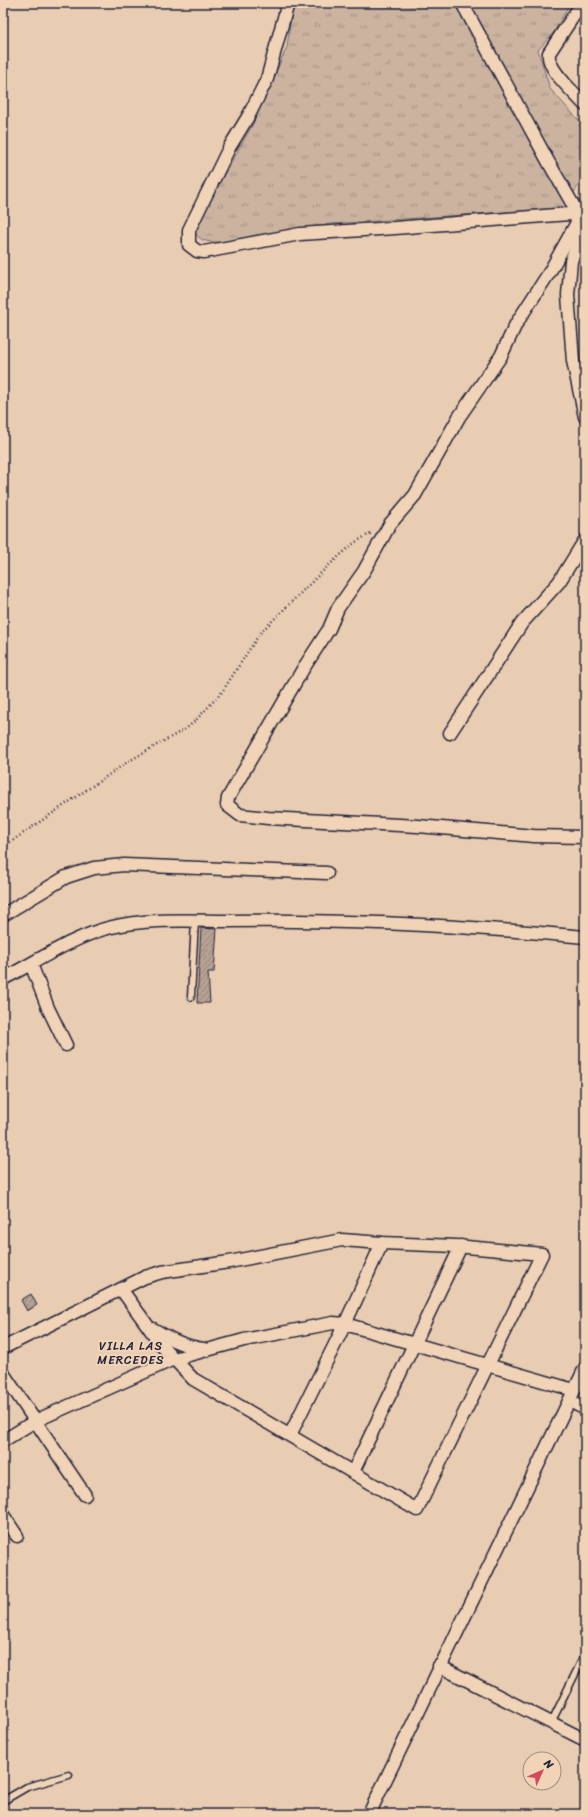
<svg xmlns="http://www.w3.org/2000/svg" width="588" height="1817" viewBox="0 0 588 1817" font-family="Sriracha,sans-serif">
<defs>
<pattern id="grass-tufts" width="24" height="20" patternUnits="userSpaceOnUse"><rect width="24" height="20" fill="#cbb3a0"/><path d="M3 7l-1-3M5 7V3M7 7l1-3M15 17l-1-3M17 17v-4M19 17l1-3" fill="none" stroke="#a49184"/></pattern>
<pattern id="building-hatch" width="6" height="6" patternUnits="userSpaceOnUse"><rect width="6" height="6" fill="#b7a294"/><path d="M-1 1l2-2M0 6l6-6M5 7l2-2" fill="none" stroke="#94847a"/></pattern>
</defs>
<rect width="100%" height="100%" fill="#e9cdb2"/>
<filter id="ink" filterUnits="userSpaceOnUse"><feTurbulence type="fractalNoise" baseFrequency=".025" numOctaves="2"/><feDisplacementMap in="SourceGraphic" scale="8" xChannelSelector="R" yChannelSelector="G"/><feConvolveMatrix kernelMatrix="1 2 1 2 8 2 1 2 1" color-interpolation-filters="sRGB"/></filter>
<g filter="url(#ink)">
<path fill="url(#grass-tufts)" stroke="#766a6e" d="M 293,3 L 570,3 L 554,32 L 538,50 L 550,89 L 585,127 L 585,175 L 564,208 L 331,224 L 223,242 C 211,242 202,243 195,233 L 201,215 L 253,124 L 287,47 Z"/>
<g fill="url(#building-hatch)" stroke="#22223b">
<path d="M 201,928 L 217,929 L 214,972 L 208,972 L 210,1003 L 197,1003 Z"/>
<path d="M 31,1294 L 37,1305 L 27,1311 L 21,1300 Z"/>
</g>
<g fill="none" stroke-linecap="round" stroke-linejoin="round">
<defs>
<g id="lane">
<path d="M 191,997 L 195,921"/>
<path d="M 551,1723 L 585,1654"/>
<path d="M 3,1801 L 27,1787 L 69,1775"/>
</g>
<g id="street">
<path d="M 288,3 L 267,79 L 249,115 L 229,148 L 189,230 L 189,245 L 197,251 L 204,252 L 300,234 L 395,228 L 556,215 L 570,214 L 580,217"/>
<path d="M 462,3 L 549,163 L 580,217 L 579,239 L 571,261 L 568,295 L 573,361 L 585,417"/>
<path d="M 582,3 L 549,53 C 546,69 575,93 585,105"/>
<path d="M 585,208 L 549,273 L 516,324 L 501,356 L 459,417 L 415,495 L 390,524 L 364,571 L 338,608 L 329,629 L 303,669 L 228,798 L 227,805 L 240,815 L 268,818 L 418,826 L 534,836 L 585,837"/>
<path d="M 450,733 L 522,623 L 559,582 L 585,540"/>
<path d="M 3,915 L 66,877 L 94,868 L 124,865 L 327,873"/>
<path d="M 31,964 L 48,1008 L 66,1045"/>
<path d="M 3,979 C 36,962 76,935 112,927 C 149,918 191,921 229,921 C 347,919 468,926 585,937"/>
<path d="M 153,1329 C 170,1339 185,1347 204,1349"/>
<path d="M 3,1348 L 145,1277 L 162,1272 L 229,1262 L 342,1240 L 382,1243 L 456,1246 L 542,1254 L 417,1510 L 193,1379 L 163,1347 L 121,1289"/>
<path d="M 3,1373 L 85,1495"/>
<path d="M 570,1401 L 585,1409"/>
<path d="M 290,1435 L 345,1324 L 382,1243"/>
<path d="M 3,1441 L 35,1421 L 174,1359 L 244,1340 L 333,1323 L 345,1324 L 574,1390"/>
<path d="M 353,1472 L 461,1246"/>
<path d="M 3,1515 L 17,1536"/>
<path d="M 439,1666 L 585,1740"/>
<path d="M 369,1814 L 585,1368"/>
</g>
</defs>
<use href="#lane" stroke="#22223b" stroke-width="9"/>
<use href="#street" stroke="#22223b" stroke-width="15"/>
<path stroke="#22223b" stroke-width="2.5" stroke-dasharray="1 3" stroke-linecap="butt" d="M 3,847 L 129,761 L 187,728 L 198,718 L 222,692 L 260,633 L 328,566 L 354,543 L 371,533"/>
<use href="#lane" stroke="#f1d4b7" stroke-width="6"/>
<use href="#street" stroke="#f1d4b7" stroke-width="12"/>
</g>
</g>
<g text-anchor="middle" dominant-baseline="central" stroke-width="4" stroke-linejoin="round" paint-order="stroke">
<g font-size="12" letter-spacing="1" fill="#22223b" stroke="#f1d4b7">
<text x="131" y="1346">VILLA LAS<tspan x="131" dy="14">MERCEDES</tspan></text>
</g>
</g>
<rect width="588" height="1817" fill="none" stroke="#f1d4b7" stroke-width="16"/>
<rect x="8" y="8" width="572" height="1801" fill="none" stroke="#22223b" stroke-width="1.5" filter="url(#ink)"/>
<g transform="translate(542 1771) rotate(45)"><circle r="19" fill="#f1d4b7" stroke="#9e8d85"/>
<path d="M0-3L7 15L0 10L-7 15Z" fill="#d1495b"/>
<text y="-6" font-size="11" font-weight="bold" text-anchor="middle" fill="#22223b">N</text>
</g>
</svg>
